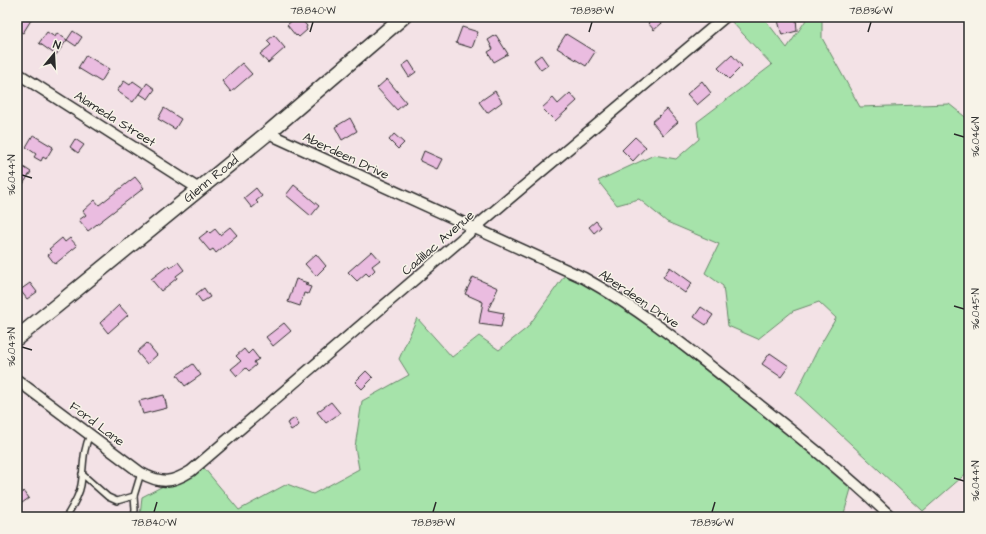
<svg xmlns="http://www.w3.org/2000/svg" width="986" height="534" viewBox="0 0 986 534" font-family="'Architects Daughter',sans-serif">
<rect width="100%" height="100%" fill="#f3e2e6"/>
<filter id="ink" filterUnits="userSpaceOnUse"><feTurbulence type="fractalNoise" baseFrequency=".025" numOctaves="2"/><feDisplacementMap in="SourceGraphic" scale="8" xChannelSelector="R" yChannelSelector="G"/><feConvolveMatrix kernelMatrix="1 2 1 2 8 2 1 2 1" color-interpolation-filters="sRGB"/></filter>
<g filter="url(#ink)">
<g fill="#a6e3aa" stroke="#68876a">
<path d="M 736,17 L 763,17 L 787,48 L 808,17 L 822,17 L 822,38 L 860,107 L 949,104 L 969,120 L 969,471 L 923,511 L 796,393 L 818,349 L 836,318 L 819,302 L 793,311 L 758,339 L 728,326 L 723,286 L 705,273 L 719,244 L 667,222 L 639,199 L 617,205 L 598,181 L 654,155 L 676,159 L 699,139 L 697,122 L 772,65 L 731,21 Z"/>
<path d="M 565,275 L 582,282 L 629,310 L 794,440 L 851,489 L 843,517 L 140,517 L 142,497 L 163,486 L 172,486 L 184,481 L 204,468 L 239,510 L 287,484 L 313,494 L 359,469 L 355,447 L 362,401 L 409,375 L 399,359 L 417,318 L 452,357 L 479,336 L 499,350 L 527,328 Z"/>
</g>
<g fill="#eabce0" stroke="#2b2b2b">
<path d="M 17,17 L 33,17 L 23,33 L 17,30 Z"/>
<path d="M 296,17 L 299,17 L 307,26 L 306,28 L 307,30 L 299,37 L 297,35 L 296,36 L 287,25 Z"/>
<path d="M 655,17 L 669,17 L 654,30 L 648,23 Z"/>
<path d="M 777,17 L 796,17 L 797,31 L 782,35 Z"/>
<path d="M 462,27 L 478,32 L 472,48 L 456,43 Z"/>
<path d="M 73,31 L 82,37 L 76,46 L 67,40 L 56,55 L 39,43 L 47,32 L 55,37 L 57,33 L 67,40 Z"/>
<path d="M 566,34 L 595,52 L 586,66 L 557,48 Z"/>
<path d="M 274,35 L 285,48 L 268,63 L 260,54 L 271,45 L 267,41 Z"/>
<path d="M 496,35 L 508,54 L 494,62 L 488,52 L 493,49 L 488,40 Z"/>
<path d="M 86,55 L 109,69 L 101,82 L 78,68 Z"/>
<path d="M 541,55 L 548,65 L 541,70 L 534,60 Z"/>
<path d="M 732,55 L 742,66 L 729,79 L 718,68 Z"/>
<path d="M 409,61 L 416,72 L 409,77 L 402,66 Z"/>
<path d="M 242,63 L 252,74 L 231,92 L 222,81 Z"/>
<path d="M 387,79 L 406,102 L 397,110 L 377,88 Z"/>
<path d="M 124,81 L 130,85 L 133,81 L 143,88 L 133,102 L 117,91 Z"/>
<path d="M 702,81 L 711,93 L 697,105 L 687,94 Z"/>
<path d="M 147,83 L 155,89 L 148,99 L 140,94 Z"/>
<path d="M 495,91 L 502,102 L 487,113 L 479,102 Z"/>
<path d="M 570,93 L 577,101 L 555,121 L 542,108 L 553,98 L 558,104 Z"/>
<path d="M 164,108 L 181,119 L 175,129 L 158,119 Z"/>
<path d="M 667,109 L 678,122 L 663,135 L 652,122 Z"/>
<path d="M 350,118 L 357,131 L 342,140 L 335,127 Z"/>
<path d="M 394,134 L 404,143 L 398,149 L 389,140 Z"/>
<path d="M 33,135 L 53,147 L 46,159 L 43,157 L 41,161 L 34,157 L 36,154 L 26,147 Z"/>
<path d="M 635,137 L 646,147 L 633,161 L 622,150 Z"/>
<path d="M 75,139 L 84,145 L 78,153 L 70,147 Z"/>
<path d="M 424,151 L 442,159 L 437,169 L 420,161 Z"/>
<path d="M 17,163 L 31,172 L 17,193 Z"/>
<path d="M 135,177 L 144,188 L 88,231 L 79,220 L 86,215 L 83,211 L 95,200 L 99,205 Z"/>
<path d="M 294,185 L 319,206 L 311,216 L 286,195 Z"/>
<path d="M 256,188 L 262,196 L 256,201 L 258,203 L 252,208 L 244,198 Z"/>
<path d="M 596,221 L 601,227 L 594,233 L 589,227 Z"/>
<path d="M 230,227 L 237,235 L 216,253 L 213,249 L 210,251 L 199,238 L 208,231 L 210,233 L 215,229 L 220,235 Z"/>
<path d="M 62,238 L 65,242 L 70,238 L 77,246 L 55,264 L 48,255 L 52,252 L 49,249 Z"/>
<path d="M 372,251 L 380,260 L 372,266 L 375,270 L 369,276 L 366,273 L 357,281 L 348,272 Z"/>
<path d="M 316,254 L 326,266 L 316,276 L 305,264 Z"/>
<path d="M 178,262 L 184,270 L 176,276 L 177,278 L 161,291 L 151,279 L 168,266 L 170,268 Z"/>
<path d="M 670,267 L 692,283 L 685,293 L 663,277 Z"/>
<path d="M 473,277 L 498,288 L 488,310 L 504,313 L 501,327 L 479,324 L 483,302 L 465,294 Z"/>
<path d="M 296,279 L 308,283 L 305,285 L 311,287 L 308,294 L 304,293 L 300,306 L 288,302 Z"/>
<path d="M 30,283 L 37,292 L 27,299 L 20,290 Z"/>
<path d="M 204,288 L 210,297 L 202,302 L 196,294 Z"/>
<path d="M 119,305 L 128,315 L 108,333 L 100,323 Z"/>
<path d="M 701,307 L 713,315 L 706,325 L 694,317 Z"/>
<path d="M 284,323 L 291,331 L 273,346 L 266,337 Z"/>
<path d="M 147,343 L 157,355 L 147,364 L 137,352 Z"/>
<path d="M 244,349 L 248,354 L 252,350 L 259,359 L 254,362 L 256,365 L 249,371 L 246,368 L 237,376 L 231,369 L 241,361 L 236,356 Z"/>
<path d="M 770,353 L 789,366 L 781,377 L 762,364 Z"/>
<path d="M 193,364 L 201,375 L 185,386 L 177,375 Z"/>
<path d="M 366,371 L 373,378 L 362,389 L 355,382 Z"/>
<path d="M 164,395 L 167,408 L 143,414 L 139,401 Z"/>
<path d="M 331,402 L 340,413 L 326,423 L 317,412 Z"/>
<path d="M 295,418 L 299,425 L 291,430 L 287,423 Z"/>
<path d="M 24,491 L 29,498 L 22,503 L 17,497 Z"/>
</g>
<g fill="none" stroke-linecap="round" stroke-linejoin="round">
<defs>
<g id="lane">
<path d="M 82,474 L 108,497 L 117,501 L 134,496 L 141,473"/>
<path d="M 66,517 C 72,507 79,497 81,485 C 84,468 82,451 90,435"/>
<path d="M 134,517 L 135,510 L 134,496"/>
</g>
<g id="street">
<path d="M 17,73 L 199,189"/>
<path d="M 269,132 L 278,138 L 584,278 C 638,308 685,346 733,384 C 787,427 841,469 891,517"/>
<path d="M 17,380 L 141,473 C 161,484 172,483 191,471 L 505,202 L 725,17"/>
</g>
<path id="secondary" d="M 17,338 L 269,132 L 403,17"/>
</defs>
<use href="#lane" stroke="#2b2b2b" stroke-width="8"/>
<use href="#street" stroke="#2b2b2b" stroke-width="13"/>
<use href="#secondary" stroke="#2b2b2b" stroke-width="17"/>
<use href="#lane" stroke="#f7f3e8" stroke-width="5"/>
<use href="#street" stroke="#f7f3e8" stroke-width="10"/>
<use href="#secondary" stroke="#f7f3e8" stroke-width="14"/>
</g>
</g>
<path fill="none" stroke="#2b2b2b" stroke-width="1.5" d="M 310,32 L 313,22M 589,32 L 592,22M 868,32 L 871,22M 954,134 L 964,137M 22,175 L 32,178M 954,306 L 964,309M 22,347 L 32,350M 954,478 L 964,481M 154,512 L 157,502M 433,512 L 436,502M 712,512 L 715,502"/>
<g text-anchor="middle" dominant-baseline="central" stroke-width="3" stroke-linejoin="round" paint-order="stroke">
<g font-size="13" fill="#2b2b2b" stroke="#f7f3e8">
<text transform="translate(115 119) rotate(32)">Alameda Street</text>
<text transform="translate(346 156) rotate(25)">Aberdeen Drive</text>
<text transform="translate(211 179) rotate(-39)">Glenn Road</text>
<text transform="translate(438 243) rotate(-41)">Cadillac Avenue</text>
<text transform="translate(639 299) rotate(34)">Aberdeen Drive</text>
<text transform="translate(97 424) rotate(37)">Ford Lane</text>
</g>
</g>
<rect width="986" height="534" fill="none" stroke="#f7f3e8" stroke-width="44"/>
<g transform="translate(54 54) rotate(18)" stroke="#f7f3e8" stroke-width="3" paint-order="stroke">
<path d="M0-3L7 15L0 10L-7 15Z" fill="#2b2b2b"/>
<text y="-6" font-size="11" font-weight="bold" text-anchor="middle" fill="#2b2b2b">N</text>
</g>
<rect x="22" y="22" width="942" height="490" fill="none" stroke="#2b2b2b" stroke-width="1.5"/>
<g font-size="10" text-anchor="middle" fill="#2b2b2b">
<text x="313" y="14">78.840°W</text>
<text x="592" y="14">78.838°W</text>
<text x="871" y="14">78.836°W</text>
<text transform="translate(975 137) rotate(-90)" y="4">36.046°N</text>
<text transform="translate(11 175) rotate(-90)" y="4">36.044°N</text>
<text transform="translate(975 309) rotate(-90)" y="4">36.045°N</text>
<text transform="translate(11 347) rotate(-90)" y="4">36.043°N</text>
<text transform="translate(975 481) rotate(-90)" y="4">36.044°N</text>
<text x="154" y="526">78.840°W</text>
<text x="433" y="526">78.838°W</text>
<text x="712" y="526">78.836°W</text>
</g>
</svg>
